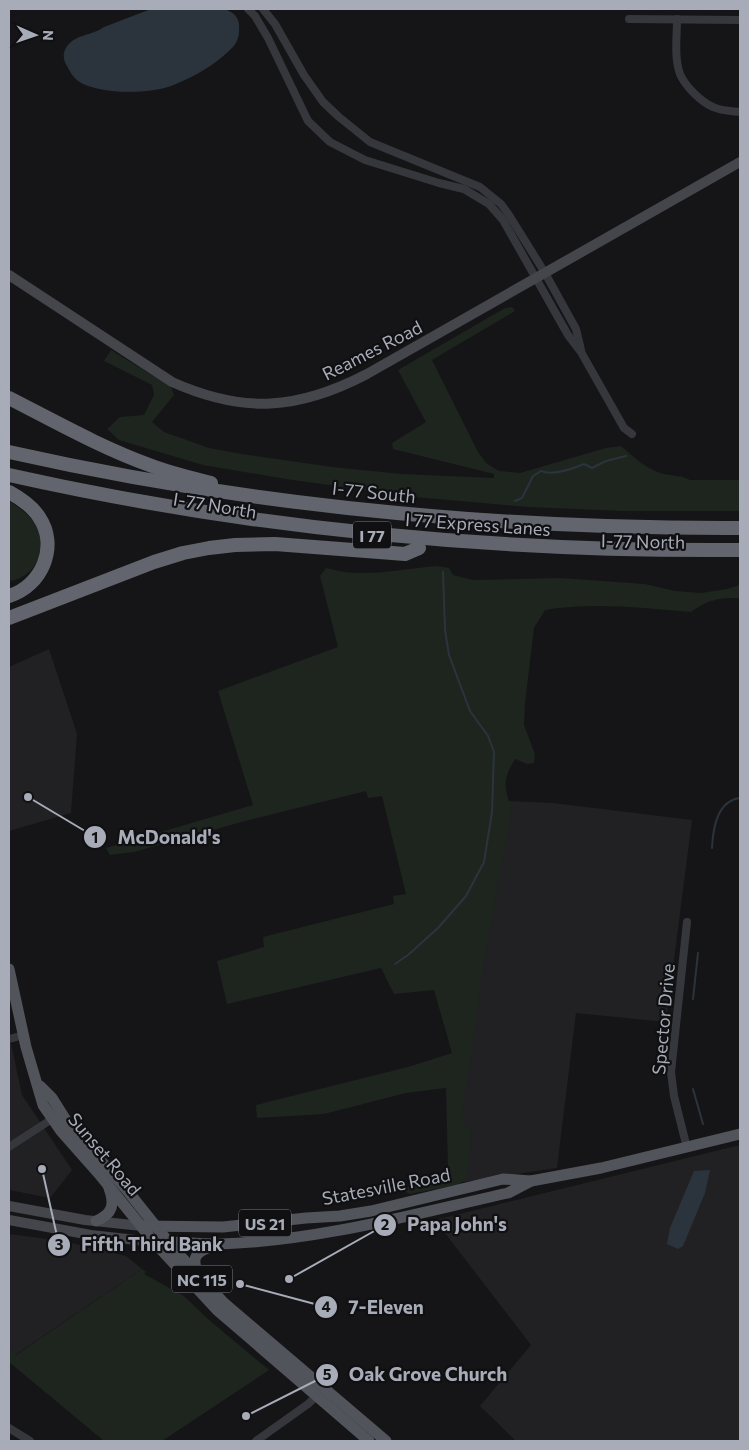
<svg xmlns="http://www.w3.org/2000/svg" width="749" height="1450" viewBox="0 0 749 1450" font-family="Commissioner,sans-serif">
<rect width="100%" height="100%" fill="#151517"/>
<g fill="#212124">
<path d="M 49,649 L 77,734 L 71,813 L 9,831 L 9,667 Z"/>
<path d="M 509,801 L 553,803 L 692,820 L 666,1022 L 576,1013 L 557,1168 L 449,1184 L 474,1002 Z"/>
<path d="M 9,1034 L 22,1095 L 72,1170 L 50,1198 L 9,1190 Z"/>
<path d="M 740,1145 L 740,1441 L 516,1441 L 480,1406 L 531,1345 L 435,1220 Z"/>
<path d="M 9,1234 L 63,1241 L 110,1252 L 126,1256 L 142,1269 L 15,1355 L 9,1349 Z"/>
</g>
<g fill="#1d251e">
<path d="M 512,307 L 515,311 L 432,360 L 478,452 L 486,463 L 499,471 L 520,473 L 606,448 L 621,446 C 634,457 647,470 664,474 C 673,476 681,475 690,480 L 740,480 L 740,511 L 623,511 L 528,507 L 415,497 L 286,479 L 203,465 L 119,440 L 107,429 L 120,417 L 144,415 L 154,395 L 152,385 L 104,361 L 111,350 L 171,387 L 174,395 L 152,422 L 164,432 L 209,448 L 242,454 L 332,467 L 402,474 L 494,478 L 494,474 L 393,449 L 392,443 L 426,422 L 398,370 L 505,308 Z"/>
<path d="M 9,501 C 20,508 34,518 39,531 C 48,553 32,579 9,581 Z"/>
<path d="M 437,566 L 449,568 L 453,575 L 473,580 L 560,578 L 645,584 L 675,591 L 701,593 L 727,589 L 740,585 L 740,598 C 718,598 709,599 691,612 C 641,608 595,602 545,610 L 534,628 L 525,703 L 524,725 L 535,754 L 534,763 L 527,764 L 515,759 C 503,779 503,787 512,809 L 482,971 L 478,1008 L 461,1120 L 472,1129 L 467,1177 L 458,1185 L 410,1194 L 404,1191 L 406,1187 L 433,1182 L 441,1178 L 448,1168 L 446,1088 L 406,1093 L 324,1114 L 257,1118 L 256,1105 L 408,1067 L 452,1053 L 434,990 L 394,994 L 381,968 L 227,1004 L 217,961 L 264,947 L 263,937 L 394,904 L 393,896 L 406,894 L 382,796 L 368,798 L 366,791 L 245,821 L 134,852 L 110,855 L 106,848 L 253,805 L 218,691 L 338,647 L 320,576 L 326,568 C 362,579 400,569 437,566 Z"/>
<path d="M 142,1269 L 146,1272 L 144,1274 L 184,1296 L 208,1319 L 269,1370 L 162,1441 L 104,1441 L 9,1362 L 9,1349 L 16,1355 Z"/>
</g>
<g fill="#2b343c">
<path d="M 151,9 C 164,9 219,6 227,10 C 237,14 240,21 239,31 C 239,44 230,50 221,58 C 206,70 189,79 171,86 C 149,94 99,95 78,81 C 73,77 70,72 67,66 C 64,61 62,54 66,48 C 74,34 92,36 104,27 Z"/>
<path d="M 710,1170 L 705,1193 L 683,1246 L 678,1249 L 667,1244 L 670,1228 L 694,1171 Z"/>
</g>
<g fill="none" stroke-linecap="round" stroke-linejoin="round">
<g stroke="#2b343c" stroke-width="2">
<path d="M 515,501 L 522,498 L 533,476 L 541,471 C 553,476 572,469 584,464 L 592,468 L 606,461 L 626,456"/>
<path d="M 712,848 C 713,828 717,801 740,798"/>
<path d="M 395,964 L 408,955 L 438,928 L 466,896 L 484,862 L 492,812 L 494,752 L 488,736 L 470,711 L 449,655 L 445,630 L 443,572"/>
<path d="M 693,999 L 698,953"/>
<path d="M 693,1089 L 703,1124"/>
</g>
<g stroke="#36373c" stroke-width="8">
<path d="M 248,9 L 255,16 L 268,38 L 308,121 L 330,142 L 365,160 L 439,183 L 464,189 L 489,204 L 503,220 L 568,335 L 581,352 L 624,428 L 632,434"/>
<path d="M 263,9 L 275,24 L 304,75 L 323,102 L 339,117 L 370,142 L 480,187 L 501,204 L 509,215 L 545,273 L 576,329 L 581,350"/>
<path d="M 629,19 L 740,20"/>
<path d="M 677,19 C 677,37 674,58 680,74 C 685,86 701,102 713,107 C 721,111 731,111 740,112"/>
<path d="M 9,1039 L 24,1035"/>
<path d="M 9,1147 L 52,1119"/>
<path d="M 687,1148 L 674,1096 L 671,1072 L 687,922"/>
<path d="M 9,1428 L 30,1441"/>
<path d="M 256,1441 L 308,1404 L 320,1393"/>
</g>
<g stroke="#44464c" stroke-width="10">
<path d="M 9,275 L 172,382 C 244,414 298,410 367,374 L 740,162"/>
<path d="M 9,1206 L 85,1220 L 142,1226"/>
<path d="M 9,1220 L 91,1235 L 154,1242"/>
</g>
<g stroke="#52545b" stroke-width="11">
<path d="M 9,969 L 26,1047 L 43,1105 L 61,1131 L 99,1174 L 154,1242 L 217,1310 L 369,1441"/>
<path d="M 40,1086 L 52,1098 L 69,1125 L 126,1189 L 174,1249 L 224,1303 L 386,1441"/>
<path d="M 96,1221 C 113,1214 115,1204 109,1188"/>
<path d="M 142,1226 L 223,1227 L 306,1218 L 340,1216 L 371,1211 L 503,1179 L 531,1181 L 601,1168 L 740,1134"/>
<path d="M 163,1242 C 182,1242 201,1244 220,1244 C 318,1241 413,1214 508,1193 L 531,1181"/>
<path d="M 199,1274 C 189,1256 198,1251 215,1245"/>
</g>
<g stroke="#62656d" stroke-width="14">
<path d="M 9,398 C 56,422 102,448 152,466 C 171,473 192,478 211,483"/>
<path d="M 9,452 C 249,506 494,529 740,528"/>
<path d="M 9,475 C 250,529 493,552 740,550"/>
<path d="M 9,492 C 20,498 32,506 39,517 C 59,546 42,586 9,596"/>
<path d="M 9,618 L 154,562 L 183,553 L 209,548 L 235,545 L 275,544 L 405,554 L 419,548"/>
</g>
</g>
<g text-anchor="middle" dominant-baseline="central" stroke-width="4.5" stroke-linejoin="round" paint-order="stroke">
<g fill="#101012" stroke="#7a7d86" stroke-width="1">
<rect x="353" y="521.5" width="38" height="27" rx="4"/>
<rect x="239" y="1209.5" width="52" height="27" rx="4"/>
<rect x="172" y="1265.5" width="60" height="27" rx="4"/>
</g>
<g font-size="16" font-weight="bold" fill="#a7acb8">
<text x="372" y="535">I 77</text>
<text x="265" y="1223">US 21</text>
<text x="202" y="1279">NC 115</text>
</g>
<g font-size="18" fill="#a7acb8" stroke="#101012">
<text transform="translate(372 350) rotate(-27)">Reames Road</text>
<text transform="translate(374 492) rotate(6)">I-77 South</text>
<text transform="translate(215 505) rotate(9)">I-77 North</text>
<text transform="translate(478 524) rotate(4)">I 77 Express Lanes</text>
<text transform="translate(643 541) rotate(1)">I-77 North</text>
<text transform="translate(663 1019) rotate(-85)">Spector Drive</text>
<text transform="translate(105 1154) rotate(50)">Sunset Road</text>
<text transform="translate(386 1186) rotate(-11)">Statesville Road</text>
</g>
</g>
<path fill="none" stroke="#a7acb8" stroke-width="2" d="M28 797L95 837M289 1279L385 1225M42 1169L59 1245M240 1284L326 1307M246 1416L327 1375"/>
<g fill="#a7acb8" stroke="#101012" stroke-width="2">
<circle cx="28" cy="797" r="5"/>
<circle cx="289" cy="1279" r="5"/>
<circle cx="42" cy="1169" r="5"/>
<circle cx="240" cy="1284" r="5"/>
<circle cx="246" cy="1416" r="5"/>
<circle cx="95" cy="837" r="12"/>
<circle cx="385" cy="1225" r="12"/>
<circle cx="59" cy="1245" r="12"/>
<circle cx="326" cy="1307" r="12"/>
<circle cx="327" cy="1375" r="12"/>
</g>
<g font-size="15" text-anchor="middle" font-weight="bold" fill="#111">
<text x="95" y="843">1</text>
<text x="385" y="1230">2</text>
<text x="59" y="1250">3</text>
<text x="326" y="1312">4</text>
<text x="327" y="1380">5</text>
</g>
<g font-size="19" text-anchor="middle" font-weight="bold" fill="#a7acb8" stroke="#101012" stroke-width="4.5" stroke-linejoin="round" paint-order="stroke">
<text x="169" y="844">McDonald's</text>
<text x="457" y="1231">Papa John's</text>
<text x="152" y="1251">Fifth Third Bank</text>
<text x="386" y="1314">7-Eleven</text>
<text x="428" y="1381">Oak Grove Church</text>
</g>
<rect width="749" height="1450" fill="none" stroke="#a7acb8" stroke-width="20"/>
<g transform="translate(35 35) rotate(92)" stroke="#101012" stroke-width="4" paint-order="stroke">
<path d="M0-4L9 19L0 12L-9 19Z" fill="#a7acb8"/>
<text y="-8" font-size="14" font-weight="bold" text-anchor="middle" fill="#a7acb8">N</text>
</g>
</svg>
